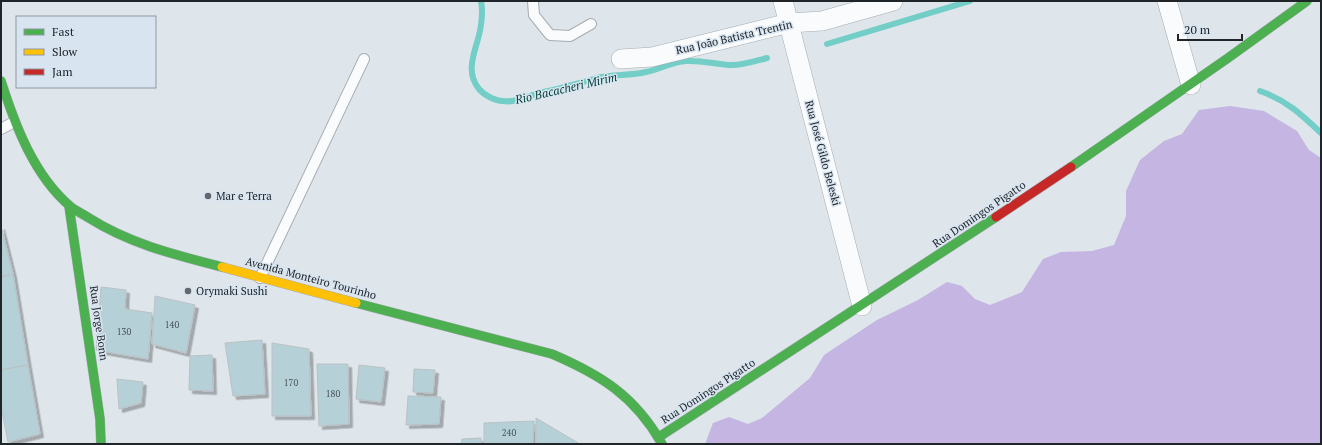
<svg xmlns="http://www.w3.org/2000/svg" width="1322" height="445" viewBox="0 0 1322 445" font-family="'PT Serif',serif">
<defs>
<filter id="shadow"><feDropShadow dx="3.5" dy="3.5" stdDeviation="0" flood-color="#0004"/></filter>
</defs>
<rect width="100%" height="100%" fill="#dee5eb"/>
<path fill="#c4b5e2" d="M 1230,106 L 1264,111 L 1297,131 L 1309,150 L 1321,158 L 1321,444 L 705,444 L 713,423 L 729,417 L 748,424 L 762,418 L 810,378 L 824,355 L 877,320 L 918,300 L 947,282 L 962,286 L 975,299 L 990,305 L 1022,292 L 1043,259 L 1061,252 L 1092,251 L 1114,245 L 1126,216 L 1126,191 L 1140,160 L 1164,141 L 1182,134 L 1199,110 Z"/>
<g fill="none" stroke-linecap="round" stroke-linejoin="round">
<g stroke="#72cec6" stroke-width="6">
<path d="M 481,1 C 483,11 482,21 480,31 C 476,50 464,71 479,89 C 484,95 495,101 503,101 C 515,103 525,97 536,94 C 556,89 577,84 597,78 C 613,74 630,76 646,72 C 659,69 672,62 686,61 C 700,60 715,64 729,65 C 742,66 755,61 767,58"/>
<path d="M 827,44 L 970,1"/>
<path d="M 1260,91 C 1286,100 1301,114 1321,133"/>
</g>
</g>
<g fill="#b6d0d8" stroke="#bac1c4" filter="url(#shadow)">
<path d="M 1,226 L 13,274 L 1,277 Z"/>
<path d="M 13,274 L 28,365 L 1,370 L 1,277 Z"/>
<path d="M 101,287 L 126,290 L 125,309 L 152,313 L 148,359 L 96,350 Z"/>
<path d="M 155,296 L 195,305 L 186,353 L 152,344 Z"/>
<path d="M 262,340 L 265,394 L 233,396 L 225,343 Z"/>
<path d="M 272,343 L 309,349 L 311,416 L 272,416 Z"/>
<path d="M 212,355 L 213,391 L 189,390 L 190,356 Z"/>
<path d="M 317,364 L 348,364 L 349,424 L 319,426 Z"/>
<path d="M 28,365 L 40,434 L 8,442 L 1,407 L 1,370 Z"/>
<path d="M 359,365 L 385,368 L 381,402 L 356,399 Z"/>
<path d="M 414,369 L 435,370 L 433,393 L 413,392 Z"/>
<path d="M 117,379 L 143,382 L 141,403 L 119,409 Z"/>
<path d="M 408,396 L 441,397 L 439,424 L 406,425 Z"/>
<path d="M 536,418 L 580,444 L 536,444 Z"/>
<path d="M 534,421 L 533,444 L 484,444 L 484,423 Z"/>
<path d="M 481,438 L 481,444 L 461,444 L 462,439 Z"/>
</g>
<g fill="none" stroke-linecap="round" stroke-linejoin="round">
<defs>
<g id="lane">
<path d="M 533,1 L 534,15 L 550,35 L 570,36 L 591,24"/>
<path d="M 1,129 L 14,122"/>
<path d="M 260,278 L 364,59"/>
</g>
<g id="street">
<path d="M 783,1 L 862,306"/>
<path d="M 1167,1 L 1191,85"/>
<path d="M 621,59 L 652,57 L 789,23 L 822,21 L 893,1"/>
</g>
<g id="fast">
<path d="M 1,81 C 15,125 34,176 71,207 C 76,211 83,214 89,218 C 130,244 176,255 222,267"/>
<path d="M 1071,167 L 1228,58 L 1307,1"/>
<path d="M 69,206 L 100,419 L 101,444"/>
<path d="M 356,303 L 552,354 C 601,375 635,396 662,444"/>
<path d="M 659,437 L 996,217"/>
</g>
<path id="slow" d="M 222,267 L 356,303"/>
<path id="jam" d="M 996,217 L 1071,167"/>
</defs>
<use href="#lane" stroke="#a7acb1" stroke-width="12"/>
<use href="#street" stroke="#a7acb1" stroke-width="20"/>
<use href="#fast" stroke="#a7acb1" stroke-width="10"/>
<use href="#slow" stroke="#a7acb1" stroke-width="10"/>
<use href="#jam" stroke="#a7acb1" stroke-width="10"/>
<use href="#lane" stroke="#fafbfc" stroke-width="10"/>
<use href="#street" stroke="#fafbfc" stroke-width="19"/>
<use href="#fast" stroke="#4caf50" stroke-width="9"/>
<use href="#slow" stroke="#ffc107" stroke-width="9"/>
<use href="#jam" stroke="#c62828" stroke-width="9"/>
</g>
<g fill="#62686d" stroke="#d8e5f1" stroke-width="1.5">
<circle cx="208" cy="196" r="4"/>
<circle cx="188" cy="291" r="4"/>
</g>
<g text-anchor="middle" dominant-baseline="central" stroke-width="3" stroke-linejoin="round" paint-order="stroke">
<g font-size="9" fill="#465055">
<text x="172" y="325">140</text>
<text x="124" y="332">130</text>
<text x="291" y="383">170</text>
<text x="333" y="394">180</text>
<text x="509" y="433">240</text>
</g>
<g font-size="11" fill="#202529" stroke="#d8e5f1">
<text transform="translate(734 37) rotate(-13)">Rua João Batista Trentin</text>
<text transform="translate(823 153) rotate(75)">Rua José Gildo Beleski</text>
<text transform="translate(979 214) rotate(-34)">Rua Domingos Pigatto</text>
<text transform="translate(311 278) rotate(15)">Avenida Monteiro Tourinho</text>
<text transform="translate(99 323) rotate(82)">Rua Jorge Bonn</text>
<text transform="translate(708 391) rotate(-33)">Rua Domingos Pigatto</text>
</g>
<g font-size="11" fill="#202529" stroke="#d8e5f1" text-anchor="start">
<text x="216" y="196">Mar e Terra</text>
<text x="196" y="291">Orymaki Sushi</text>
</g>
<g font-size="12" font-style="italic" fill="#03403a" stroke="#d8e5f1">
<text transform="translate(566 88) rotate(-13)">Rio Bacacheri Mirim</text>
</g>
</g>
<rect width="1322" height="445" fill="none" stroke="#202529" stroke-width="4"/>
<rect x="16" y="16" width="140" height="72" fill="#d8e5f1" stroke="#8e98a1"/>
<rect x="24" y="29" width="20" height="6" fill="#4caf50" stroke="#8e98a1"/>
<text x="52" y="36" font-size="12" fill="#202529">Fast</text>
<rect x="24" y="49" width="20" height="6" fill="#ffc107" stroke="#8e98a1"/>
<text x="52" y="56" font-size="12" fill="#202529">Slow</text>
<rect x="24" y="69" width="20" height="6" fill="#c62828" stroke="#8e98a1"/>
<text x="52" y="76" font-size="12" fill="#202529">Jam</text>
<path d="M1178 34v6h64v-6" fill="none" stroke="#202529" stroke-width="2"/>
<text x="1184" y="34" font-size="12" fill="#202529" stroke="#d8e5f1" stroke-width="3" paint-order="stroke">20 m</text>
</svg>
